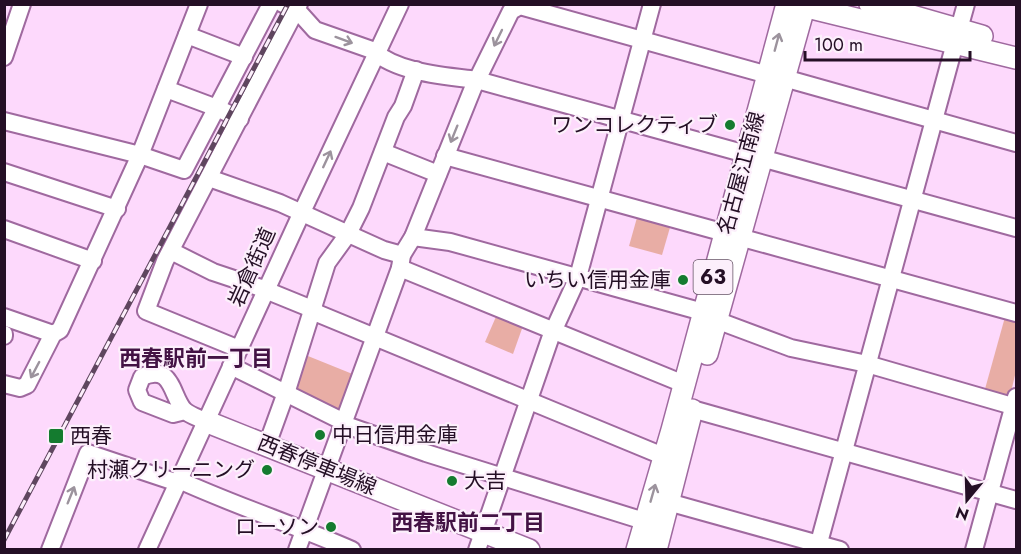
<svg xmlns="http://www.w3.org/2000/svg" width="1021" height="554" viewBox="0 0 1021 554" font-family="Jost,'Noto Sans JP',sans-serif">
<rect width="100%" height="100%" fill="#fdd9fc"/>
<g fill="#e8ada5">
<path d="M 638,214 L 671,224 L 662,255 L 629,246 Z"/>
<path d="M 498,312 L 524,323 L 513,354 L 485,342 Z"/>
<path d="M 1005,317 L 1016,320 L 1016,371 L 1011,392 L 1006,395 L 985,389 Z"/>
<path d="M 303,354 L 355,375 L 344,408 L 338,410 L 293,388 Z"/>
</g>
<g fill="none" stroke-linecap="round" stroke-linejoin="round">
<defs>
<g id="minor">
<path d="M 283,4 L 297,10 L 315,30 L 372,50 C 398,73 444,76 477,80 L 746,154"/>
<path d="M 959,29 L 966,4"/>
<path d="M 187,35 L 244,57"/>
<path d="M 4,57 L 22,4"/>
<path d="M 784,78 L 1016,143"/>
<path d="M 166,89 L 217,108 L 240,119"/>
<path d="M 4,121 L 140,155 L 184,170 L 271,4"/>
<path d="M 383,152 L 438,174"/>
<path d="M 445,156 L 725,233"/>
<path d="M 761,158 L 1016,228"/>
<path d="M 4,172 L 117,209"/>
<path d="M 209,178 L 280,203 L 384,250 L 402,255"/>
<path d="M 4,229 L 93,261"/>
<path d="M 413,237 L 450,242 L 703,312"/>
<path d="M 739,237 L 1016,313"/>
<path d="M 171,251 L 213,272 L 258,287 L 312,309 L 319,314 L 663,456"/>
<path d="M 400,268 L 684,384"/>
<path d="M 4,317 L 53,334"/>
<path d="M 716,320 L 791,348 L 867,364 L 1016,407"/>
<path d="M 4,334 L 4,336"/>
<path d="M 239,349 L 146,311 L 165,261 L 299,4"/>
<path d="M 231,366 L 344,422"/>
<path d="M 4,384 L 20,388 L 27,385 L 53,334 L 60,330 L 140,155 L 199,4"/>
<path d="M 692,409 L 1016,500"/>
<path d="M 185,411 L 173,414 L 142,402 L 137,390 L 142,377 C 173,363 171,396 184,410 C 189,415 199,418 205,421"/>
<path d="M 343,424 L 426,453 L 644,521"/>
<path d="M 267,445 L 288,387 L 327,263 L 348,234 L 361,208 L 396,117 L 403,106 L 416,70"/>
<path d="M 179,480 C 236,506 295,525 352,550"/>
<path d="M 668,502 L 840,550"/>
<path d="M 50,550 L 88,453 L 178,483"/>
<path d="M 147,550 L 302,212 L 400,4"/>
<path d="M 297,550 L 400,268 L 402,255 L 413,237 L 473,88 L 511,11 L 520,6 L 768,75"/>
<path d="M 477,550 L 551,336 L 578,277 L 652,4"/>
<path d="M 817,550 L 955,43"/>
<path d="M 974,550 L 1016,397"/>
</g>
<g id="major">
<path d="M 795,4 L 1016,58"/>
<path d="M 870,4 L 982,36"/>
<path d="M 707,354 L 805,4"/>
<path d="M 205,421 L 529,550"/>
<path d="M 637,550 L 672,430 L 787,4"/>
<path d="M 656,550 L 692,410"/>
</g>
</defs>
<use href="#minor" stroke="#9f699f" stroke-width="20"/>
<use href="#major" stroke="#9f699f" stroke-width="24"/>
<use href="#minor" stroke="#fff" stroke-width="16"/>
<use href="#major" stroke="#fff" stroke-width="21"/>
<defs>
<path id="rail" d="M 4,540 L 288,4"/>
</defs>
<use href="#rail" stroke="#5f465f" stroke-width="5"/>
<use href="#rail" stroke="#fceffb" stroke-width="3" stroke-dasharray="9" stroke-linecap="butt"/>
</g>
<defs><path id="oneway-shaft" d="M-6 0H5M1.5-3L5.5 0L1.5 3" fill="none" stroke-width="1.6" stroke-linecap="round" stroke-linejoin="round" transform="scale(1.5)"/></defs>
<g stroke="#9c939d">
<use href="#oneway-shaft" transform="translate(498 38) rotate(116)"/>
<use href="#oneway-shaft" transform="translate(344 40) rotate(20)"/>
<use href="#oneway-shaft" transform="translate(777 42) rotate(-75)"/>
<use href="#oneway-shaft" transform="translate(454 134) rotate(112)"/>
<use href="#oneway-shaft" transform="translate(327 159) rotate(-65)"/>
<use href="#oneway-shaft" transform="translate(35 370) rotate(118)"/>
<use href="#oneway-shaft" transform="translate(653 493) rotate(-74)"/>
<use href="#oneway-shaft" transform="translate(71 495) rotate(-68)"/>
</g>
<g fill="#147b2f" stroke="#fceffb" stroke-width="2">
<circle cx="730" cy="125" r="6"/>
<circle cx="683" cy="280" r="6"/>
<circle cx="320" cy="435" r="6"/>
<rect x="48" y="428" width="16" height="16" rx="3"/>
<circle cx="267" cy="470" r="6"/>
<circle cx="452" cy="481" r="6"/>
<circle cx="331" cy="527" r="6"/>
</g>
<g text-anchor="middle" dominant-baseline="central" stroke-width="4.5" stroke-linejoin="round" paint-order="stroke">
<rect fill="#fceffb" stroke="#655265" stroke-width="1.5" x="693.5" y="260" width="39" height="34" rx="4.5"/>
<g font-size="20" font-weight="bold" fill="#240f25">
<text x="713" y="277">63</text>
</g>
<g font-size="21" fill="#240f25" stroke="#fceffb" text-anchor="end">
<text x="718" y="125">ワンコレクティブ</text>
<text x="671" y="280">いちい信用金庫</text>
<text x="332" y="435" text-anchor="start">中日信用金庫</text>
<text x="70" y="436" text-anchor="start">西春</text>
<text x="255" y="470">村瀬クリーニング</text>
<text x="464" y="481" text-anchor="start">大吉</text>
<text x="319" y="527">ローソン</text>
</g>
<g font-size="21" fill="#240f25" stroke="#fceffb">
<text transform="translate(741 173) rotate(-75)">名古屋江南線</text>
<text transform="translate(252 267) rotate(-66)">岩倉街道</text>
<text transform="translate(317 465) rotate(22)">西春停車場線</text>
</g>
<g font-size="22" font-weight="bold" fill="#431244" stroke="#fceffb">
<text x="196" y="358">西春駅前一丁目</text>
<text x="468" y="522">西春駅前二丁目</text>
</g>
</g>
<rect width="1021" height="554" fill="none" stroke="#240f25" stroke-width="12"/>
<g transform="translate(967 500) rotate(199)" stroke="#fceffb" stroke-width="4.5" paint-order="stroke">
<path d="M0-4.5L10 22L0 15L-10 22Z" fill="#240f25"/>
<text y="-9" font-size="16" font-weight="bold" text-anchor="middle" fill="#240f25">N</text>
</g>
<path d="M805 51v9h165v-9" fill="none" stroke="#240f25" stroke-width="3"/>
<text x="814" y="51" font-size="18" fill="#240f25" stroke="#fceffb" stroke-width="4.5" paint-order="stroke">100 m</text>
</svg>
